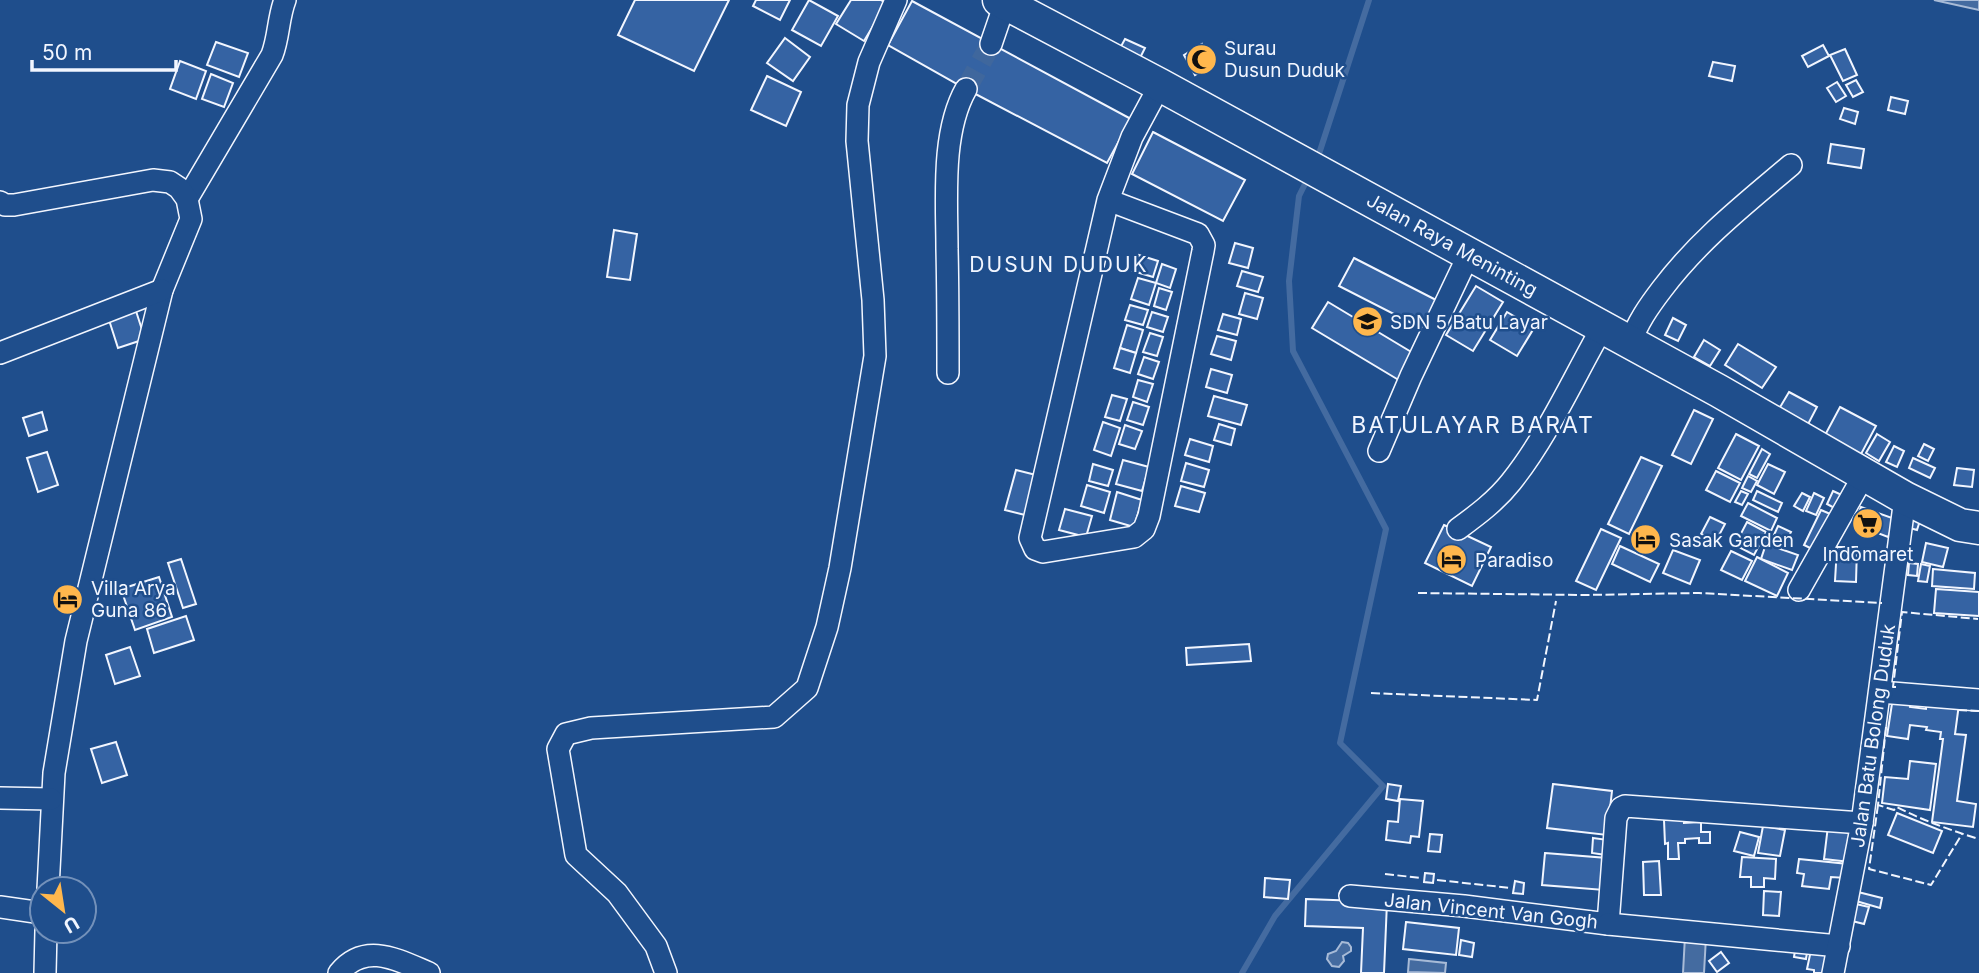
<svg xmlns="http://www.w3.org/2000/svg" width="1979" height="973" viewBox="0 0 1979 973" font-family="Inter,sans-serif">
<rect width="100%" height="100%" fill="#1f4e8c"/>
<g fill="#446ba0" stroke="#a8bbd7" stroke-width="2">
<path d="M 1934,0 L 1979,0 L 1979,10 Z"/>
<path d="M 1685,936 L 1706,937 L 1704,973 L 1683,973 Z"/>
<path d="M 1342,942 L 1348,943 L 1351,947 L 1351,951 L 1343,956 L 1344,961 L 1339,967 L 1332,966 L 1327,959 L 1328,954 L 1336,951 Z"/>
<path d="M 1409,959 L 1446,963 L 1445,973 L 1408,972 Z"/>
</g>
<g fill="none" stroke-linecap="round" stroke-linejoin="round">
<g stroke="#446ba0" stroke-width="6">
<path d="M 1317,160 L 1369,0"/>
<path d="M 1242,973 L 1275,916 L 1383,786 L 1340,743 L 1386,529 L 1293,351 L 1289,281 L 1299,196 L 1309,176"/>
</g>
</g>
<g fill="#3563a3" stroke="#f2f6ff" stroke-width="2">
<path d="M 635,0 L 729,0 L 694,71 L 618,35 Z"/>
<path d="M 756,0 L 790,0 L 780,20 L 753,6 Z"/>
<path d="M 809,0 L 838,16 L 821,46 L 792,30 Z"/>
<path d="M 851,0 L 881,0 L 887,3 L 864,41 L 836,24 Z"/>
<path d="M 912,1 L 1131,119 L 1107,163 L 966,89 L 888,45 Z"/>
<path d="M 785,38 L 810,57 L 793,81 L 767,63 Z"/>
<path d="M 1125,39 L 1145,48 L 1139,60 L 1119,50 Z"/>
<path d="M 216,42 L 248,53 L 239,77 L 207,65 Z"/>
<path d="M 1202,44 L 1213,64 L 1195,75 L 1184,55 Z"/>
<path d="M 1823,45 L 1829,56 L 1808,67 L 1802,56 Z"/>
<path d="M 1845,49 L 1857,75 L 1843,81 L 1830,55 Z"/>
<path d="M 180,61 L 206,71 L 196,99 L 170,89 Z"/>
<path d="M 1713,62 L 1735,66 L 1732,81 L 1709,76 Z"/>
<path d="M 211,74 L 233,83 L 224,107 L 202,99 Z"/>
<path d="M 767,76 L 801,92 L 786,126 L 751,110 Z"/>
<path d="M 1856,80 L 1863,92 L 1853,97 L 1846,85 Z"/>
<path d="M 1837,82 L 1846,96 L 1836,102 L 1827,88 Z"/>
<path d="M 1891,97 L 1908,101 L 1905,114 L 1888,110 Z"/>
<path d="M 1844,108 L 1858,112 L 1855,124 L 1840,119 Z"/>
<path d="M 1153,132 L 1245,180 L 1223,221 L 1132,174 Z"/>
<path d="M 1831,144 L 1864,149 L 1861,168 L 1828,163 Z"/>
<path d="M 614,230 L 637,234 L 630,280 L 607,277 Z"/>
<path d="M 1235,243 L 1253,248 L 1248,268 L 1229,263 Z"/>
<path d="M 1139,255 L 1158,261 L 1153,277 L 1133,271 Z"/>
<path d="M 1354,258 L 1440,302 L 1425,330 L 1339,286 Z"/>
<path d="M 1162,264 L 1176,269 L 1170,288 L 1156,283 Z"/>
<path d="M 1242,271 L 1263,277 L 1258,292 L 1237,286 Z"/>
<path d="M 1138,278 L 1156,283 L 1149,305 L 1131,299 Z"/>
<path d="M 1476,286 L 1503,302 L 1473,351 L 1446,335 Z"/>
<path d="M 1159,288 L 1172,292 L 1166,310 L 1154,306 Z"/>
<path d="M 1245,293 L 1263,298 L 1257,319 L 1239,314 Z"/>
<path d="M 1328,302 L 1418,356 L 1402,382 L 1312,328 Z"/>
<path d="M 1130,305 L 1148,310 L 1143,325 L 1125,320 Z"/>
<path d="M 136,311 L 145,339 L 118,348 L 109,320 Z"/>
<path d="M 1152,312 L 1168,317 L 1163,332 L 1147,327 Z"/>
<path d="M 1507,312 L 1534,328 L 1517,356 L 1490,340 Z"/>
<path d="M 1223,314 L 1241,319 L 1237,335 L 1218,330 Z"/>
<path d="M 1673,318 L 1686,325 L 1678,341 L 1665,335 Z"/>
<path d="M 1127,325 L 1143,330 L 1136,353 L 1120,348 Z"/>
<path d="M 1150,333 L 1163,337 L 1157,356 L 1143,352 Z"/>
<path d="M 1217,336 L 1236,341 L 1231,360 L 1211,354 Z"/>
<path d="M 1704,340 L 1720,350 L 1710,366 L 1694,357 Z"/>
<path d="M 1738,344 L 1776,367 L 1762,388 L 1725,365 Z"/>
<path d="M 1120,348 L 1136,353 L 1130,373 L 1114,368 Z"/>
<path d="M 1144,357 L 1159,362 L 1153,379 L 1138,374 Z"/>
<path d="M 1211,369 L 1232,375 L 1227,393 L 1206,387 Z"/>
<path d="M 1138,380 L 1153,384 L 1147,402 L 1133,397 Z"/>
<path d="M 1789,392 L 1817,407 L 1805,430 L 1776,414 Z"/>
<path d="M 1112,395 L 1127,399 L 1120,421 L 1105,417 Z"/>
<path d="M 1214,396 L 1247,405 L 1241,425 L 1208,416 Z"/>
<path d="M 1133,402 L 1149,407 L 1143,425 L 1127,420 Z"/>
<path d="M 1840,407 L 1876,426 L 1860,456 L 1824,437 Z"/>
<path d="M 1694,410 L 1713,419 L 1691,464 L 1672,455 Z"/>
<path d="M 42,412 L 47,430 L 29,436 L 23,418 Z"/>
<path d="M 1103,422 L 1120,428 L 1111,456 L 1094,450 Z"/>
<path d="M 1219,424 L 1235,429 L 1231,445 L 1214,440 Z"/>
<path d="M 1125,425 L 1142,431 L 1135,449 L 1119,444 Z"/>
<path d="M 1736,434 L 1759,446 L 1741,480 L 1718,468 Z"/>
<path d="M 1877,434 L 1890,442 L 1879,461 L 1866,453 Z"/>
<path d="M 1190,439 L 1213,446 L 1209,462 L 1185,455 Z"/>
<path d="M 1924,444 L 1934,449 L 1928,461 L 1918,456 Z"/>
<path d="M 1894,446 L 1904,451 L 1897,467 L 1886,462 Z"/>
<path d="M 1762,449 L 1770,454 L 1757,478 L 1749,474 Z"/>
<path d="M 47,452 L 58,485 L 38,492 L 27,458 Z"/>
<path d="M 1641,457 L 1662,466 L 1629,534 L 1608,524 Z"/>
<path d="M 1913,458 L 1935,468 L 1930,478 L 1909,468 Z"/>
<path d="M 1123,460 L 1149,467 L 1142,491 L 1116,484 Z"/>
<path d="M 1186,463 L 1209,470 L 1204,487 L 1181,481 Z"/>
<path d="M 1093,464 L 1113,470 L 1108,486 L 1089,481 Z"/>
<path d="M 1768,464 L 1785,472 L 1774,494 L 1757,485 Z"/>
<path d="M 1957,468 L 1974,470 L 1972,487 L 1954,485 Z"/>
<path d="M 1016,470 L 1036,475 L 1025,515 L 1005,510 Z"/>
<path d="M 1716,471 L 1740,483 L 1730,502 L 1706,490 Z"/>
<path d="M 1748,476 L 1757,481 L 1751,492 L 1742,488 Z"/>
<path d="M 1087,485 L 1110,492 L 1104,513 L 1081,506 Z"/>
<path d="M 1181,486 L 1205,493 L 1199,512 L 1175,506 Z"/>
<path d="M 1741,491 L 1748,494 L 1742,505 L 1735,502 Z"/>
<path d="M 1757,491 L 1782,503 L 1778,512 L 1753,500 Z"/>
<path d="M 1833,491 L 1844,496 L 1838,510 L 1827,504 Z"/>
<path d="M 1117,492 L 1142,500 L 1134,527 L 1110,520 Z"/>
<path d="M 1802,493 L 1810,497 L 1803,511 L 1794,506 Z"/>
<path d="M 1814,493 L 1824,498 L 1816,515 L 1806,511 Z"/>
<path d="M 1748,503 L 1777,518 L 1771,531 L 1741,516 Z"/>
<path d="M 1861,507 L 1895,519 L 1888,537 L 1854,524 Z"/>
<path d="M 1065,509 L 1092,516 L 1086,537 L 1059,530 Z"/>
<path d="M 1821,510 L 1835,516 L 1818,552 L 1804,545 Z"/>
<path d="M 1910,511 L 1922,514 L 1917,530 L 1906,527 Z"/>
<path d="M 1710,517 L 1725,524 L 1716,541 L 1701,534 Z"/>
<path d="M 1747,522 L 1766,532 L 1754,555 L 1735,545 Z"/>
<path d="M 1444,525 L 1491,547 L 1472,586 L 1425,563 Z"/>
<path d="M 1778,526 L 1791,532 L 1785,543 L 1773,537 Z"/>
<path d="M 1601,529 L 1621,538 L 1596,590 L 1576,581 Z"/>
<path d="M 1926,543 L 1948,548 L 1943,567 L 1922,562 Z"/>
<path d="M 1766,544 L 1798,555 L 1792,570 L 1761,559 Z"/>
<path d="M 1620,546 L 1659,564 L 1650,582 L 1612,564 Z"/>
<path d="M 1837,547 L 1857,547 L 1856,582 L 1835,581 Z"/>
<path d="M 1673,550 L 1700,560 L 1690,584 L 1663,573 Z"/>
<path d="M 1731,551 L 1752,561 L 1742,580 L 1721,570 Z"/>
<path d="M 1757,557 L 1788,573 L 1777,596 L 1745,581 Z"/>
<path d="M 181,559 L 196,604 L 183,608 L 168,563 Z"/>
<path d="M 1909,563 L 1918,564 L 1917,576 L 1908,575 Z"/>
<path d="M 1921,564 L 1930,566 L 1927,582 L 1918,581 Z"/>
<path d="M 1933,569 L 1975,573 L 1974,589 L 1932,586 Z"/>
<path d="M 159,577 L 172,617 L 135,630 L 121,589 Z"/>
<path d="M 1936,589 L 1979,592 L 1979,616 L 1934,613 Z"/>
<path d="M 186,616 L 194,640 L 154,653 L 147,629 Z"/>
<path d="M 1249,644 L 1251,661 L 1187,665 L 1186,648 Z"/>
<path d="M 130,647 L 140,676 L 115,684 L 106,655 Z"/>
<path d="M 1893,697 L 1911,699 L 1910,707 L 1926,709 L 1927,700 L 1959,704 L 1955,734 L 1966,735 L 1957,801 L 1976,804 L 1973,827 L 1932,822 L 1943,739 L 1940,739 L 1941,732 L 1926,730 L 1927,727 L 1910,725 L 1908,739 L 1887,736 Z"/>
<path d="M 116,742 L 127,775 L 102,783 L 91,749 Z"/>
<path d="M 1910,761 L 1936,764 L 1930,810 L 1882,803 L 1885,777 L 1908,779 Z"/>
<path d="M 1388,784 L 1401,786 L 1398,801 L 1386,799 Z"/>
<path d="M 1553,784 L 1612,791 L 1607,835 L 1547,828 Z"/>
<path d="M 1400,799 L 1423,801 L 1419,837 L 1411,836 L 1410,843 L 1386,840 L 1388,821 L 1398,822 Z"/>
<path d="M 1897,813 L 1942,831 L 1933,853 L 1888,835 Z"/>
<path d="M 1684,819 L 1684,823 L 1701,822 L 1701,832 L 1710,832 L 1710,843 L 1699,843 L 1699,838 L 1685,839 L 1685,843 L 1678,843 L 1679,859 L 1668,859 L 1668,843 L 1665,844 L 1664,820 Z"/>
<path d="M 1763,826 L 1785,830 L 1780,856 L 1758,853 Z"/>
<path d="M 1828,826 L 1855,830 L 1850,862 L 1824,859 Z"/>
<path d="M 1740,832 L 1759,837 L 1754,856 L 1734,851 Z"/>
<path d="M 1430,834 L 1442,835 L 1440,852 L 1428,851 Z"/>
<path d="M 1593,838 L 1608,840 L 1606,855 L 1592,853 Z"/>
<path d="M 1545,853 L 1607,858 L 1604,890 L 1542,885 Z"/>
<path d="M 1742,857 L 1776,859 L 1775,879 L 1764,878 L 1764,887 L 1751,887 L 1751,877 L 1740,877 Z"/>
<path d="M 1799,859 L 1848,864 L 1846,878 L 1831,877 L 1829,889 L 1802,886 L 1804,874 L 1797,873 Z"/>
<path d="M 1659,861 L 1661,895 L 1644,895 L 1643,862 Z"/>
<path d="M 1425,873 L 1434,874 L 1433,883 L 1424,882 Z"/>
<path d="M 1265,878 L 1290,880 L 1288,899 L 1264,897 Z"/>
<path d="M 1515,881 L 1524,883 L 1523,894 L 1513,893 Z"/>
<path d="M 1764,891 L 1781,892 L 1779,916 L 1763,915 Z"/>
<path d="M 1858,892 L 1882,898 L 1880,908 L 1856,901 Z"/>
<path d="M 1306,899 L 1387,902 L 1384,973 L 1361,973 L 1363,928 L 1305,926 Z"/>
<path d="M 1856,904 L 1869,907 L 1864,924 L 1852,921 Z"/>
<path d="M 1406,922 L 1459,928 L 1456,955 L 1403,949 Z"/>
<path d="M 1461,940 L 1474,943 L 1472,957 L 1459,955 Z"/>
<path d="M 1796,944 L 1808,946 L 1806,959 L 1794,957 Z"/>
<path d="M 1811,950 L 1832,953 L 1829,973 L 1814,973 L 1814,970 L 1807,969 Z"/>
<path d="M 1721,952 L 1729,963 L 1717,972 L 1709,961 Z"/>
</g>
<g fill="none" stroke-linecap="round" stroke-linejoin="round">
<path stroke="#3f679d" stroke-width="21" stroke-dasharray="21 10" stroke-linecap="butt" d="M 966,89 L 991,44"/>
<defs>
<g id="minor">
<path d="M 991,44 L 1005,3"/>
<path d="M 187,199 L 272,55 C 279,37 278,18 285,0"/>
<path d="M 1108,200 L 1198,234 L 1204,245 L 1203,251 L 1149,516 L 1144,529 L 1134,537 L 1043,552 L 1035,549 L 1030,538 L 1108,200 L 1132,137 L 1160,85"/>
<path d="M 0,202 L 5,205 L 14,205 L 153,180 L 170,182 L 179,188 L 187,199 L 191,219 L 162,290 L 76,641 L 54,773 L 48,889"/>
<path d="M 1630,344 C 1637,323 1649,306 1662,289 C 1699,240 1745,204 1791,165"/>
<path d="M 0,353 L 162,290"/>
<path d="M 948,373 C 948,332 948,290 947,249 C 947,200 941,133 966,89"/>
<path d="M 1379,451 L 1411,376 L 1469,254"/>
<path d="M 1458,529 C 1477,515 1496,501 1511,482 C 1547,437 1573,379 1602,328"/>
<path d="M 1799,590 L 1864,475"/>
<path d="M 1880,692 L 1979,700"/>
<path d="M 0,798 L 51,799"/>
<path d="M 1350,896 L 1464,906 L 1608,924 L 1616,818 L 1621,808 L 1625,806 L 1862,823"/>
<path d="M 0,907 L 42,913"/>
<path d="M 1608,924 L 1839,946"/>
<path d="M 45,973 L 46,931"/>
<path d="M 339,973 C 365,941 398,960 429,973"/>
<path d="M 666,973 L 656,946 L 617,893 L 576,855 L 558,749 L 566,734 L 591,728 L 774,717 L 807,688 L 827,627 L 840,568 L 875,356 L 873,300 L 857,141 L 858,105 L 869,62 L 896,0"/>
<path d="M 1833,973 L 1862,823 L 1905,498"/>
</g>
<path id="highway" d="M 999,0 L 1160,85 L 1719,391 L 1905,498 L 1960,525 L 1979,528"/>
</defs>
<use href="#minor" stroke="#f2f6ff" stroke-width="24"/>
<use href="#highway" stroke="#f2f6ff" stroke-width="35"/>
<use href="#minor" stroke="#1f4e8c" stroke-width="21"/>
<use href="#highway" stroke="#1f4e8c" stroke-width="32"/>
<g stroke="#f2f6ff" stroke-width="2" stroke-dasharray="9 3.5" stroke-linecap="butt">
<path d="M 1418,593 L 1584,595 L 1699,593 L 1882,603"/>
<path d="M 1896,687 L 1893,687 L 1902,612 L 1978,619"/>
<path d="M 1371,693 L 1537,700 L 1556,601"/>
<path d="M 1958,710 L 1979,711"/>
<path d="M 1886,727 L 1878,805 L 1894,810 L 1897,807 C 1924,821 1950,830 1979,839"/>
<path d="M 1878,805 L 1869,869 L 1931,885 L 1962,834"/>
<path d="M 1385,874 L 1421,878"/>
<path d="M 1437,880 L 1511,888"/>
</g>
</g>
<defs>
<symbol id="mosque-disc" viewBox="-11 -11 22 22"><circle r="9.5" fill="#ffb74d" stroke="#1f4e8c"/><path d="M3.5-4.9A6 6 0 1 0 3.5 4.9A5 5 0 1 1 3.5-4.9Z" fill="#111"/></symbol>
<symbol id="school-disc" viewBox="-11 -11 22 22"><circle r="9.5" fill="#ffb74d" stroke="#1f4e8c"/><path d="M0-5L7-2L0 1L-7-2ZM-4 1L0 2.5L4 1V4Q0 6-4 4Z" fill="#111"/></symbol>
<symbol id="supermarket-disc" viewBox="-11 -11 22 22"><circle r="9.5" fill="#ffb74d" stroke="#1f4e8c"/><path d="M-6-5.5h2.5l.6 2H6L4.5 2H-2.5L-4.4-4H-6ZM-1.5 3.2a1.3 1.3 0 1 0 .1 0ZM3 3.2a1.3 1.3 0 1 0 .1 0Z" fill="#111"/></symbol>
<symbol id="hotel-disc" viewBox="-11 -11 22 22"><circle r="9.5" fill="#ffb74d" stroke="#1f4e8c"/><path d="M-6-4.5h1.5V1H6V5H4.5V3h-9V5H-6ZM-4 0a1.8 1.8 0 1 1 3.6 0ZM.5 0V-2.5h3Q6-2.5 6 0Z" fill="#111"/></symbol>
</defs>
<g fill-rule="evenodd">
<use href="#mosque-disc" x="1184" y="42" width="35" height="35"/>
<use href="#school-disc" x="1350" y="304" width="35" height="35"/>
<use href="#supermarket-disc" x="1850" y="506" width="35" height="35"/>
<use href="#hotel-disc" x="1628" y="522" width="35" height="35"/>
<use href="#hotel-disc" x="1434" y="542" width="35" height="35"/>
<use href="#hotel-disc" x="50" y="582" width="35" height="35"/>
</g>
<g text-anchor="middle" dominant-baseline="central" stroke-width="5" stroke-linejoin="round" paint-order="stroke">
<g font-size="19" fill="#f2f6ff" stroke="#1f4e8c" text-anchor="start">
<text x="1224" y="48">Surau<tspan x="1224" dy="22">Dusun Duduk</tspan></text>
<text x="1390" y="322">SDN 5 Batu Layar</text>
<text x="1669" y="540">Sasak Garden</text>
<text x="1868" y="554" text-anchor="middle">Indomaret</text>
<text x="1475" y="560">Paradiso</text>
<text x="91" y="588">Villa Arya<tspan x="91" dy="22">Guna 86</tspan></text>
</g>
<g font-size="19" fill="#f2f6ff" stroke="#1f4e8c">
<text transform="translate(1452 245) rotate(29)">Jalan Raya Meninting</text>
<text transform="translate(1873 736) rotate(-82)">Jalan Batu Bolong Duduk</text>
<text transform="translate(1491 911) rotate(6)">Jalan Vincent Van Gogh</text>
</g>
<g font-size="21" letter-spacing="2" fill="#f2f6ff" stroke="#1f4e8c">
<text x="1059" y="264">DUSUN DUDUK</text>
</g>
<g font-size="23" letter-spacing="2" fill="#f2f6ff" stroke="#1f4e8c">
<text x="1473" y="425">BATULAYAR BARAT</text>
</g>
</g>
<g transform="translate(63 910) rotate(150)"><circle r="33" fill="#1f4e8c" stroke="#7391ba" stroke-width="2"/>
<path d="M0-5L12 26L0 18L-12 26Z" fill="#ffb74d"/>
<text y="-10" font-size="19" font-weight="bold" text-anchor="middle" fill="#f2f6ff">U</text>
</g>
<path d="M32 60v10h144v-10" fill="none" stroke="#f2f6ff" stroke-width="3.5"/>
<text x="42" y="60" font-size="21" fill="#f2f6ff" stroke="#1f4e8c" stroke-width="5" paint-order="stroke">50 m</text>
</svg>
